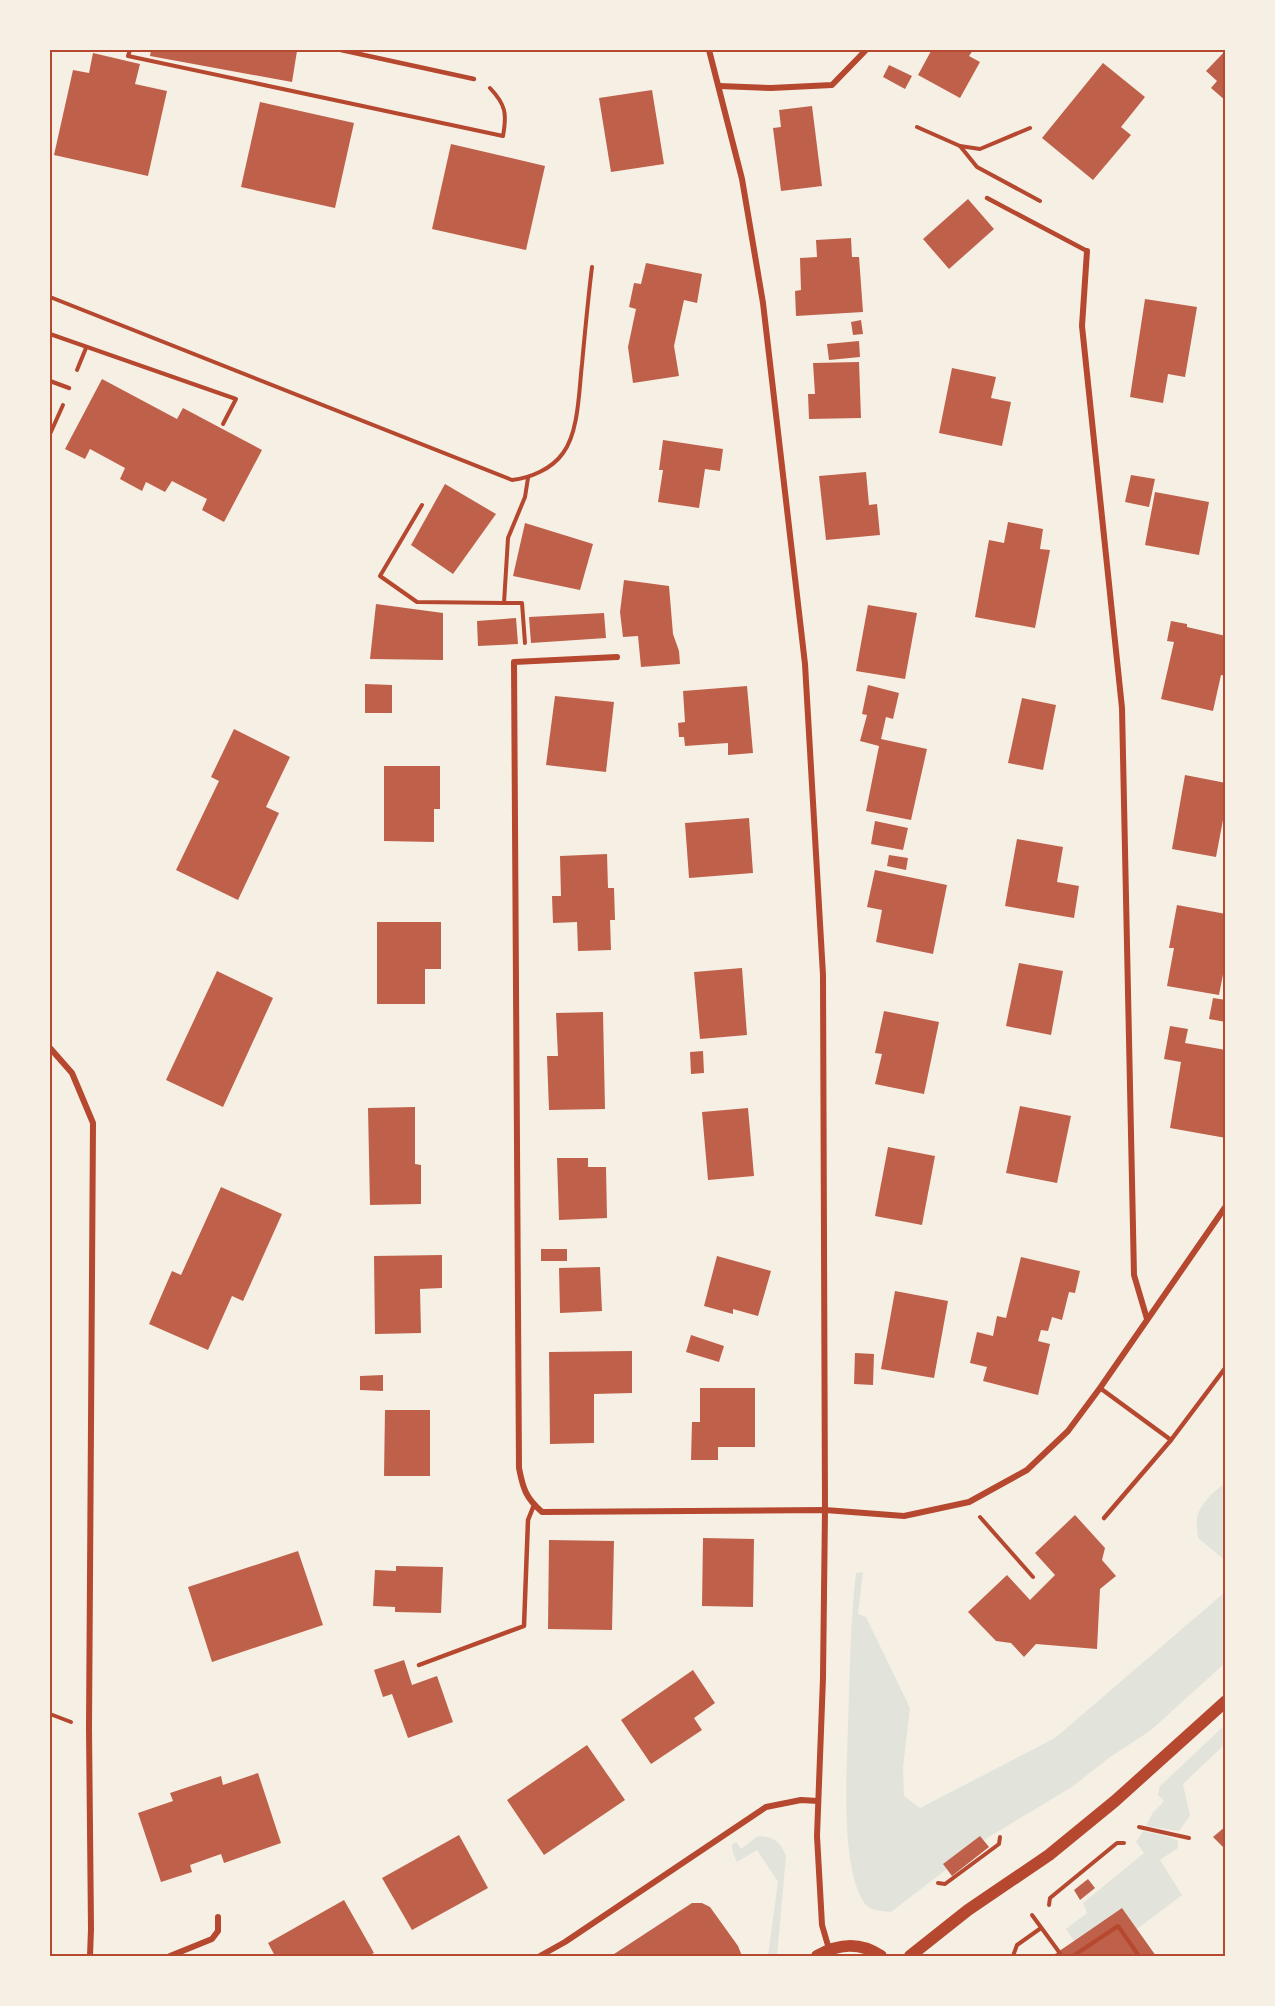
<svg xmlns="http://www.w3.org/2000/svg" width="1275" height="2006" viewBox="0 0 1275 2006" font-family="Karla,sans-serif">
<rect width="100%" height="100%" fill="#f6efe4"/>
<g fill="#e2e4dc">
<path d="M 1225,1484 L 1226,1484 L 1225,1560 L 1198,1538 C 1198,1532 1196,1524 1197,1518 C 1199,1506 1215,1489 1225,1484 Z"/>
<path d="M 863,1572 L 858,1614 L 866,1617 L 910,1708 L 903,1767 L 904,1796 L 920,1808 L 1055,1738 L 1225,1592 L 1225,1663 L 1150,1731 L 1110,1757 L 1072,1787 L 987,1838 L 891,1912 C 881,1911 868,1911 863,1901 C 840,1861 847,1770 848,1724 C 850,1673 850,1623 856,1573 Z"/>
<path d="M 1225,1725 L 1225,1744 L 1183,1784 L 1190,1816 L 1179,1831 L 1146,1826 L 1152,1814 L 1164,1801 L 1158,1795 L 1160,1786 Z"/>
<path d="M 1143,1831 L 1170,1837 L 1178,1841 L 1178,1848 L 1160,1860 L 1182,1895 L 1137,1929 L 1122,1908 L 1074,1941 L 1066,1929 L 1087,1913 L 1083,1903 L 1144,1853 L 1136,1842 Z"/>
<path d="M 758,1836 C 774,1837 780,1841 786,1856 L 777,1956 L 768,1956 L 778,1882 L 757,1850 L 737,1862 L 733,1853 L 732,1845 L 736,1842 L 741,1849 Z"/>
</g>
<g fill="#bf614a">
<path d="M 151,50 L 289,50 L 297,51 L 292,82 L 150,56 Z"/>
<path d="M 928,50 L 973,50 L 969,56 L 980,62 L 960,98 L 918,75 L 931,51 Z"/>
<path d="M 1226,50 L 1226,101 L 1211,88 L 1217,81 L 1206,71 Z"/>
<path d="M 93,53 L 140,64 L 135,84 L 167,91 L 148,176 L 54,155 L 73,70 L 89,73 Z"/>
<path d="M 1103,63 L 1145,97 L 1121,127 L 1131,135 L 1093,180 L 1042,138 Z"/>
<path d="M 889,65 L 912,76 L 905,89 L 883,77 Z"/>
<path d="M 652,90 L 664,164 L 611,172 L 599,98 Z"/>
<path d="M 260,102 L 354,123 L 335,208 L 241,187 Z"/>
<path d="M 812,106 L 822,186 L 781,191 L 773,128 L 781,127 L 779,110 Z"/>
<path d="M 451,144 L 545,166 L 526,250 L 432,229 Z"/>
<path d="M 968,199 L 994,229 L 949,269 L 923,239 Z"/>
<path d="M 851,238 L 852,257 L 859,257 L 863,312 L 796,316 L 795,291 L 801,290 L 800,258 L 817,257 L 816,240 Z"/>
<path d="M 646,263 L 702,274 L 697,303 L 684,300 L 674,346 L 679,376 L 633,383 L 628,347 L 636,309 L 629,307 L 634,283 L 641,284 Z"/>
<path d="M 1145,299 L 1197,307 L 1185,377 L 1168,374 L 1163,403 L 1130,397 Z"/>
<path d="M 861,320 L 863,334 L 853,335 L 851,322 Z"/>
<path d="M 859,341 L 860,357 L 829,360 L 827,344 Z"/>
<path d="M 859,362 L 861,418 L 809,419 L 808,394 L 815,394 L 813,363 Z"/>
<path d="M 952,368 L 996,377 L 991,398 L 1011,402 L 1002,446 L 939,433 Z"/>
<path d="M 102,379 L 177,419 L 183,408 L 262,450 L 224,522 L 202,510 L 207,499 L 172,481 L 165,492 L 146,482 L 142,491 L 120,479 L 125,468 L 90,449 L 85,459 L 65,449 Z"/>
<path d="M 663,440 L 723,449 L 720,471 L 705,469 L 699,508 L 658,502 L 663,470 L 659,470 Z"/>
<path d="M 866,472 L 869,505 L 877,504 L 880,535 L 826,540 L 819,476 Z"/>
<path d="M 1131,475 L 1155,479 L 1149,507 L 1125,502 Z"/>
<path d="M 445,484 L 496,514 L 453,574 L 411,545 Z"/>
<path d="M 1155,492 L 1209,502 L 1199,555 L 1145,545 Z"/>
<path d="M 1008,522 L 1043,529 L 1040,549 L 1050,550 L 1035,628 L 975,617 L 989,540 L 1004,543 Z"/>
<path d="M 525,523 L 593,544 L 580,590 L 513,576 Z"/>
<path d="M 624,580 L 669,586 L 673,634 L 679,651 L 680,664 L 641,667 L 638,636 L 623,637 L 620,612 Z"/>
<path d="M 376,604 L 443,613 L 443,660 L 370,659 Z"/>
<path d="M 868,605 L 917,613 L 905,679 L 856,671 Z"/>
<path d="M 604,613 L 606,638 L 531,643 L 529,617 Z"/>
<path d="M 516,618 L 518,644 L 478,646 L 477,621 Z"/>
<path d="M 1171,621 L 1187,624 L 1187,627 L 1226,636 L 1226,676 L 1221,675 L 1213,711 L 1161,699 L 1174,642 L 1167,641 Z"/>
<path d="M 365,684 L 392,685 L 392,713 L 365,713 Z"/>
<path d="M 868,685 L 899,693 L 893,719 L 886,717 L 881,739 L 927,749 L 911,820 L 866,811 L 879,746 L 860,741 L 867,715 L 862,714 Z"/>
<path d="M 747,686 L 753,753 L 728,755 L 728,743 L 685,746 L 684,737 L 679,737 L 678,723 L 685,722 L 683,691 Z"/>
<path d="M 555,696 L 614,702 L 606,772 L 546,765 Z"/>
<path d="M 1022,698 L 1056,705 L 1043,770 L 1008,763 Z"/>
<path d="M 234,729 L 290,757 L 266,807 L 279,813 L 238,900 L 176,870 L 219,781 L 211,777 Z"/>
<path d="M 384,766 L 440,766 L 440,809 L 434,809 L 434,842 L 384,841 Z"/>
<path d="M 1185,775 L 1226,783 L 1226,804 L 1216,857 L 1172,849 Z"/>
<path d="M 749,818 L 753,873 L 689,878 L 685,823 Z"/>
<path d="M 875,821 L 908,828 L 903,850 L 871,844 Z"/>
<path d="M 1017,839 L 1063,847 L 1057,882 L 1079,886 L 1074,918 L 1005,906 Z"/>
<path d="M 607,854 L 608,888 L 614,888 L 615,920 L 610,920 L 611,950 L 578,951 L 577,922 L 553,923 L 552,896 L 561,896 L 560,856 Z"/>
<path d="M 889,855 L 908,858 L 906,870 L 887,866 Z"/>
<path d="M 875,870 L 947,885 L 933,954 L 876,942 L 882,910 L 867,907 Z"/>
<path d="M 1177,905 L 1226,914 L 1226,959 L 1219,995 L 1167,986 L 1174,948 L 1169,948 Z"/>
<path d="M 377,922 L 441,922 L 441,969 L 425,969 L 425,1004 L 377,1004 Z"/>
<path d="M 1019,963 L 1063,971 L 1051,1035 L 1006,1026 Z"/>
<path d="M 742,968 L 747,1035 L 700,1039 L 694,972 Z"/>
<path d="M 217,971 L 273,998 L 223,1107 L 166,1080 Z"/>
<path d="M 1213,998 L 1226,1000 L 1226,1022 L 1209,1019 Z"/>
<path d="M 884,1011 L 939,1022 L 924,1094 L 875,1084 L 882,1054 L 875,1053 Z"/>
<path d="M 603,1012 L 605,1109 L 549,1110 L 547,1056 L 558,1056 L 556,1013 Z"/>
<path d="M 1170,1026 L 1188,1029 L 1185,1043 L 1226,1050 L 1226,1138 L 1170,1128 L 1181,1062 L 1164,1059 Z"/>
<path d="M 703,1051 L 704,1073 L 691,1074 L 690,1052 Z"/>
<path d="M 1020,1106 L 1071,1116 L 1057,1183 L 1006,1173 Z"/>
<path d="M 415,1107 L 415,1164 L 421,1165 L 421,1204 L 370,1205 L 368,1108 Z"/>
<path d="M 748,1108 L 754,1176 L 708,1180 L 702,1112 Z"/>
<path d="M 888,1147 L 935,1156 L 922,1225 L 875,1216 Z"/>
<path d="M 557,1158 L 588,1158 L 588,1167 L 606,1167 L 607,1218 L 559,1220 Z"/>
<path d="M 221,1187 L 282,1214 L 243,1301 L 232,1296 L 208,1350 L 149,1324 L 172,1271 L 181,1275 Z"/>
<rect x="541" y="1249" width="26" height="12"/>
<path d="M 442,1255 L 442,1288 L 420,1289 L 421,1333 L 375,1334 L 374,1256 Z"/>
<path d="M 717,1256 L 771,1271 L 758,1316 L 733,1309 L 733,1314 L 704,1306 Z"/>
<path d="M 1021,1257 L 1080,1271 L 1075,1293 L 1069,1292 L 1062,1320 L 1052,1317 L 1048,1331 L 1041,1330 L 1038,1341 L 1050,1344 L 1038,1395 L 983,1381 L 987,1367 L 970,1363 L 977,1332 L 993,1336 L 997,1316 L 1006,1318 Z"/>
<path d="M 600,1267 L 602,1311 L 560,1313 L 559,1268 Z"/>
<path d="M 895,1291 L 948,1301 L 934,1378 L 881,1369 Z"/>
<path d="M 691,1335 L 724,1346 L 719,1362 L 686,1352 Z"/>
<path d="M 632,1351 L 632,1393 L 594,1394 L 594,1443 L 550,1444 L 549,1352 Z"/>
<path d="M 855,1353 L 874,1354 L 873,1385 L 854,1384 Z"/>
<path d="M 383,1375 L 383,1391 L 360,1390 L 360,1376 Z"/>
<path d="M 700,1388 L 755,1388 L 755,1447 L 718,1447 L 718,1460 L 691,1460 L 692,1422 L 700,1422 Z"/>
<path d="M 385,1410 L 430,1410 L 430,1476 L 384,1476 Z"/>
<path d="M 1075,1515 L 1105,1548 L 1102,1560 L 1116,1576 L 1100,1589 L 1097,1649 L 1036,1644 L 1024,1657 L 1011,1643 L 996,1641 L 968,1612 L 1007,1575 L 1030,1600 L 1055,1575 L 1035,1553 Z"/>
<path d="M 703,1538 L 754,1539 L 753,1607 L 702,1606 Z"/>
<path d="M 549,1540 L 614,1541 L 612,1630 L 548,1629 Z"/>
<path d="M 298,1551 L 323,1625 L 212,1662 L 188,1587 Z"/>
<path d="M 396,1566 L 443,1567 L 441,1613 L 395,1612 L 395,1607 L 373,1606 L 375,1570 L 396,1571 Z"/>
<path d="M 404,1660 L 412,1685 L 437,1676 L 453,1722 L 408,1738 L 392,1694 L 383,1697 L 374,1670 Z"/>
<path d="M 693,1670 L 715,1703 L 694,1718 L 702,1730 L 651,1764 L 621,1720 Z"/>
<path d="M 587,1745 L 625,1800 L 544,1855 L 507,1800 Z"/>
<path d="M 258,1773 L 281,1843 L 224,1863 L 221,1854 L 190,1865 L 192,1872 L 161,1882 L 138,1813 L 173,1801 L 170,1793 L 221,1776 L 223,1785 Z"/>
<path d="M 1226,1826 L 1226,1850 L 1213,1837 Z"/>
<path d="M 459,1835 L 488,1888 L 412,1930 L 382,1878 Z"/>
<path d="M 980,1836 L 989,1847 L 952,1876 L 943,1864 Z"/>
<path d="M 1088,1879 L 1095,1888 L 1080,1900 L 1074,1890 Z"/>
<path d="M 344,1900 L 374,1953 L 367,1956 L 275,1956 L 268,1943 Z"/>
<path d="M 692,1903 L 702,1903 L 710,1907 L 738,1946 L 742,1956 L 611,1956 Z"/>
<path d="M 1122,1908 L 1156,1956 L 1052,1956 L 1074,1941 Z"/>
</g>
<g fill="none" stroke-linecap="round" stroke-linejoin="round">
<g stroke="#b5482f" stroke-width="4">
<path d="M 130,50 L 128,56 L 503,136 C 507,114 506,105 490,88"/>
<path d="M 917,127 L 960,146 L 980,149 L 1030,128"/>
<path d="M 960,146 L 977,167 L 1040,201"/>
<path d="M 50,297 L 512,480 C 530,478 552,469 563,453 C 579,432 579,389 582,364 C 585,332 588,299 592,267"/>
<path d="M 50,334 L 236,399 L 223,424"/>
<path d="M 77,370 L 86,348"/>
<path d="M 50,434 L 63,405"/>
<path d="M 422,505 L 380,576 L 417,602 L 504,603 L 508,538 L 525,497 L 528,478"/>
<path d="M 504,603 L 522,603 L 525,643"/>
<path d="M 980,1517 L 1033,1577"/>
<path d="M 50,1714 L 71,1722"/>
<path d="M 1139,1827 L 1189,1838"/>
<path d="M 938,1883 L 945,1884 L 999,1844 L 1000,1837"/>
<path d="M 1049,1905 L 1050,1898 L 1117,1843 L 1124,1843"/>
<path d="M 1032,1915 L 1062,1956"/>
<path d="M 1013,1956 L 1017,1945 L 1041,1928"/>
<path d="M 1073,1956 L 1118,1926 L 1139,1956"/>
</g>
<g stroke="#b5482f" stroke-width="4.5">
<path d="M 341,50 L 474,79"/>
<path d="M 987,198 L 1087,251"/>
<path d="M 50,381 L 69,388"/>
<path d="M 1100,1388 L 1171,1440 L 1104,1518"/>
<path d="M 1171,1440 L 1226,1367"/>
<path d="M 419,1665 L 524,1626 L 528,1520 L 534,1505"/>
</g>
<g stroke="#b5482f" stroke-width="6">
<path d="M 709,50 L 742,179 L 763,303 L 805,664 L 823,975 L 825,1510 L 823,1678 L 817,1836 L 822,1925 L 829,1949"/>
<path d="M 719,86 L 771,88 L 832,85 L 866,50"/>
<path d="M 1087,251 L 1082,326 L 1122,708 L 1134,1275 L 1147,1319"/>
<path d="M 617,657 L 514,662 L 519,1468 C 523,1489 526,1498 542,1512 L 825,1510 L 904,1516 L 969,1502 L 1027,1470 L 1068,1431 L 1100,1388 L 1226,1206"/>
<path d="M 50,1048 L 72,1073 L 93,1123 L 89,1728 L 91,1929 L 90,1956"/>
<path d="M 170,1956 L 212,1939 L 218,1931 L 218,1917"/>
<path d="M 540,1956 L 565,1942 L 766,1807 L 801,1800 L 818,1801"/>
</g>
<g stroke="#b5482f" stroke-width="12">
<path d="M 817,1956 C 838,1944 859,1941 881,1956"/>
<path d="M 910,1956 L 968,1910 L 1049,1855 L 1115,1801 L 1226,1701"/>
</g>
</g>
<rect width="1275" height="2006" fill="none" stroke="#f6efe4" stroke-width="102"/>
<rect x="51" y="51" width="1173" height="1904" fill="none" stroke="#b5482f" stroke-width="2"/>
</svg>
